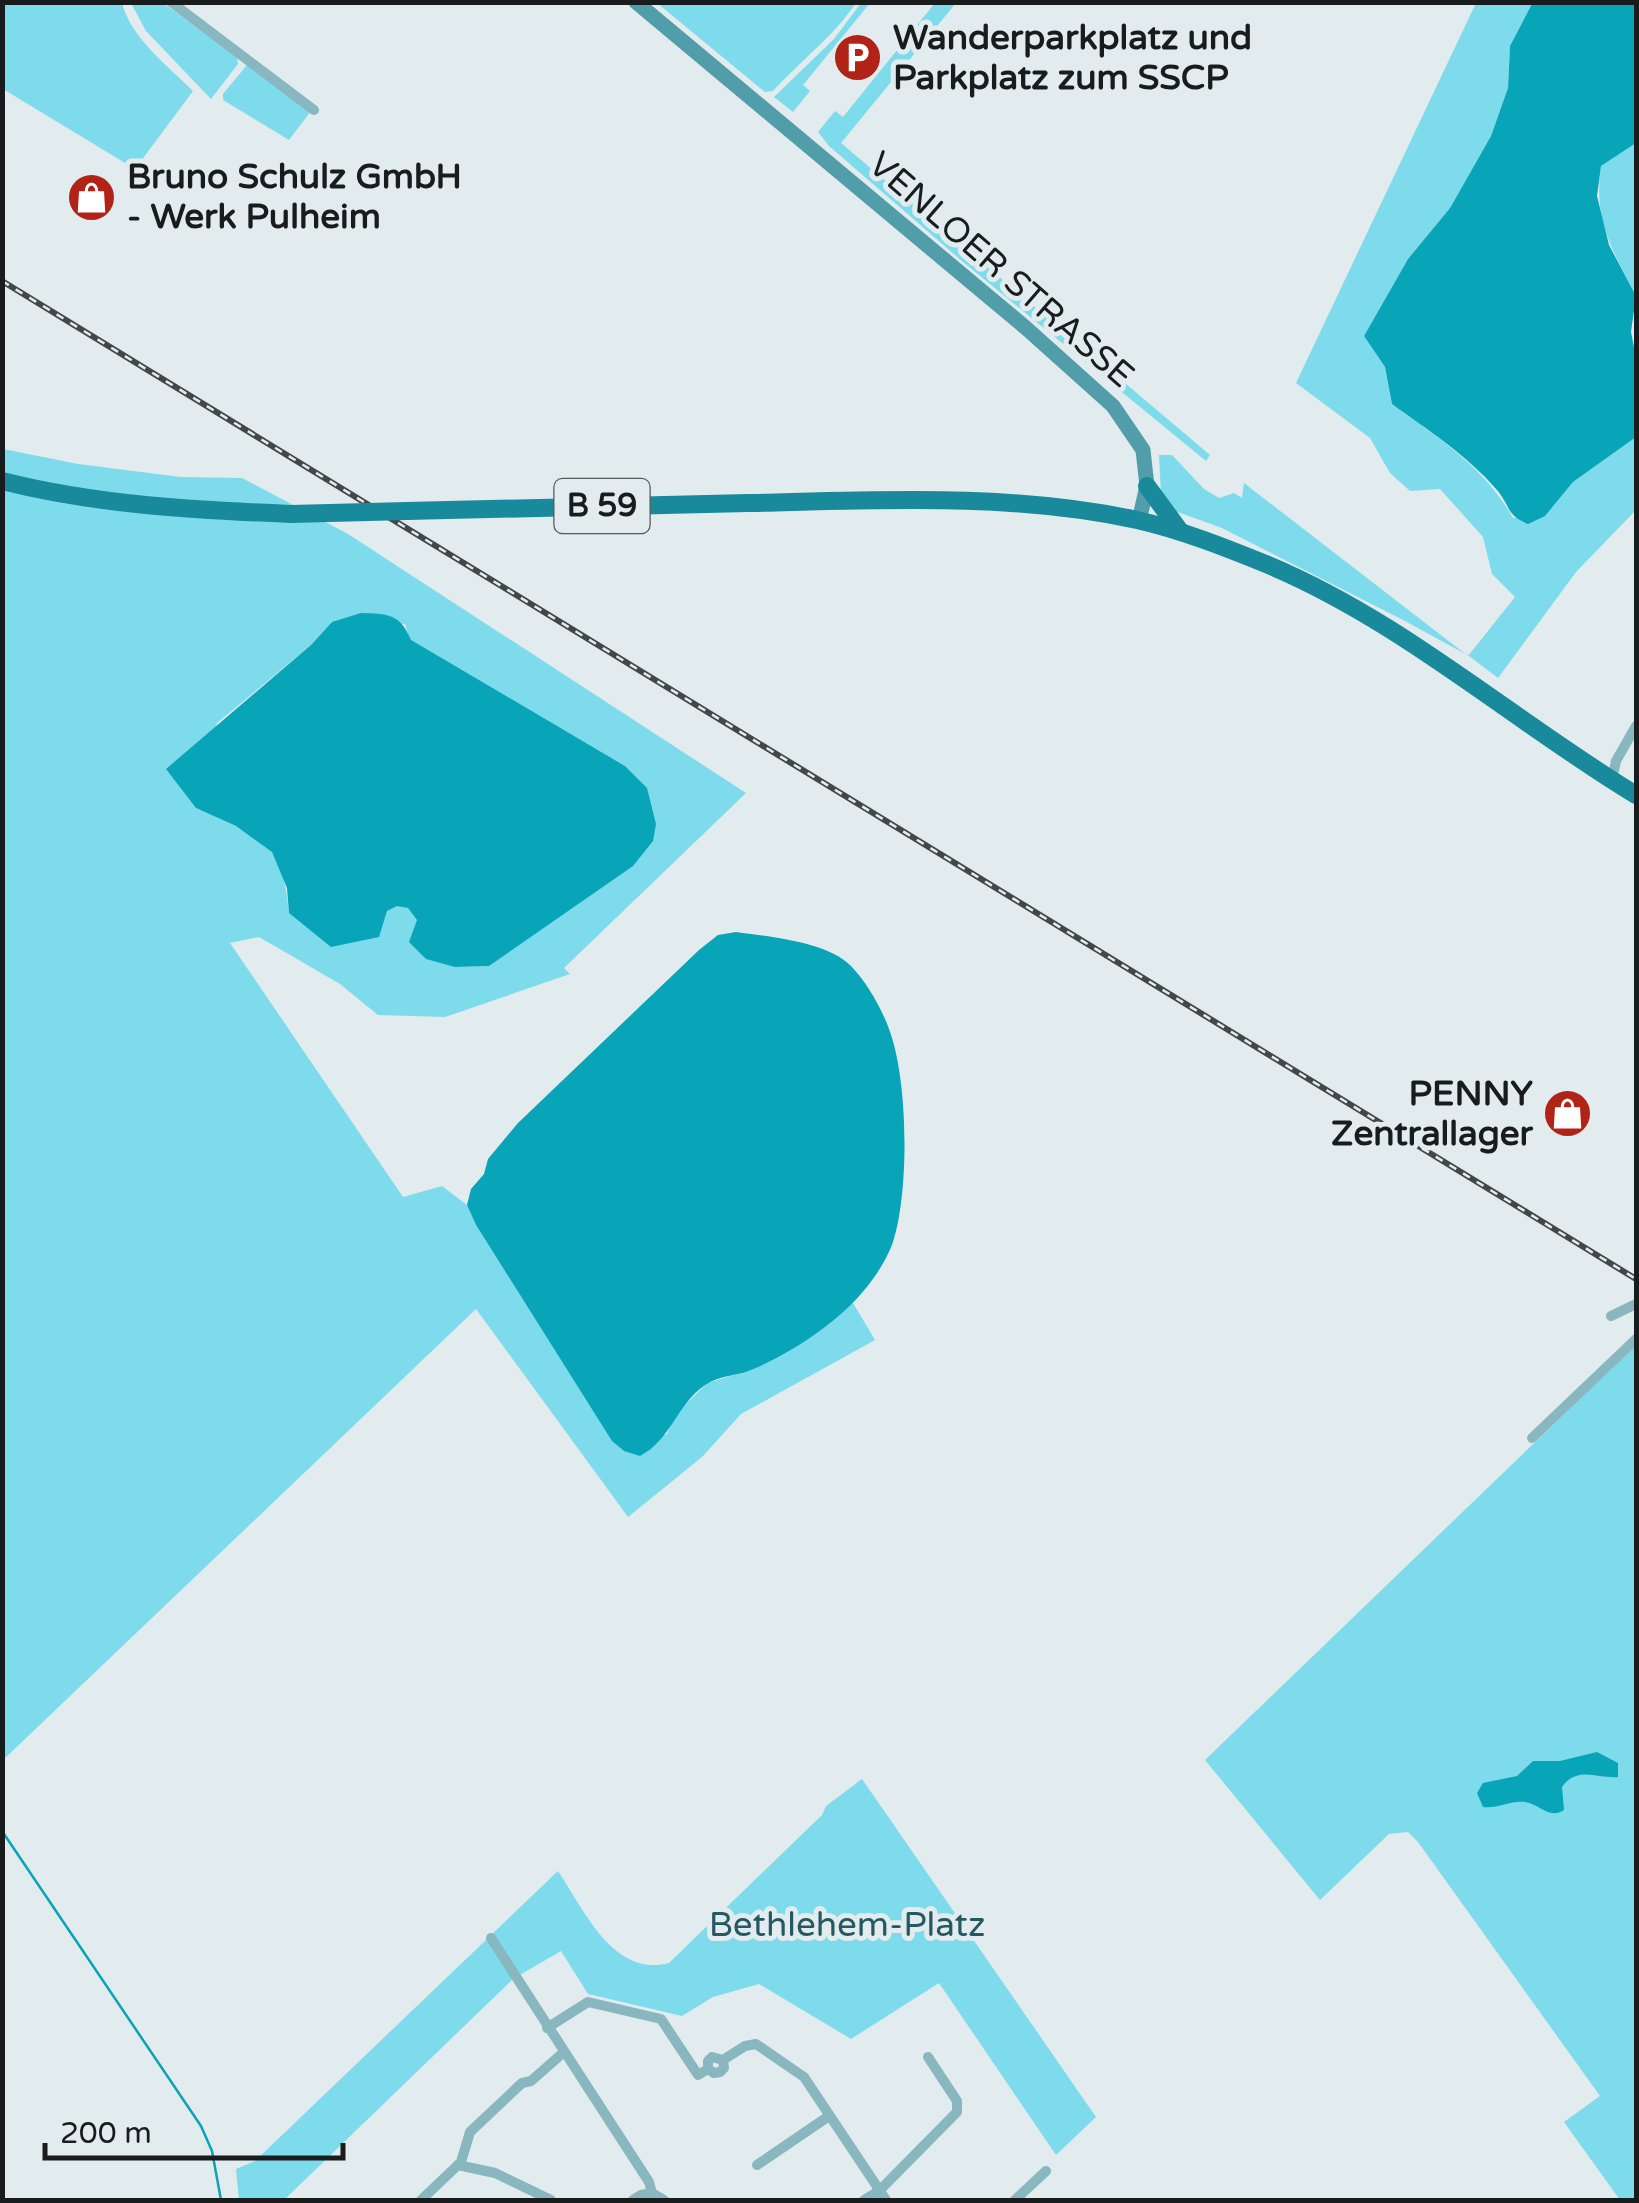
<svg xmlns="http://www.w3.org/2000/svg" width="1639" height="2203" viewBox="0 0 1639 2203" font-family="'Varela Round',sans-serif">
<rect width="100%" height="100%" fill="#e2ebed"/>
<g fill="#7edbeb" fill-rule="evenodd">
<path d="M 2,3 L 122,3 C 131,38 168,66 193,91 L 135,169 L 3,89 Z"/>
<path d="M 131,3 L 163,3 L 237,57 L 238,64 L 211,99 L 146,31 Z"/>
<path d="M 657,3 L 856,3 C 833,37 800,61 773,91 L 765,92 Z"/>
<path d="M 861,3 L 870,3 L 803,85 L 810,91 L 793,112 L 774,97 L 834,39 Z"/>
<path d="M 935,3 L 956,3 L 841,143 L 1210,455 L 1206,461 L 962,261 L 829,146 L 818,132 L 835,111 L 843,117 Z"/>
<path d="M 1476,3 L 1533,3 L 1510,46 L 1508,88 L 1491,136 L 1450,208 L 1408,259 L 1364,336 L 1385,367 L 1392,404 C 1438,437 1486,469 1513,518 L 1545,516 L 1573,482 L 1636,437 L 1636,510 L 1576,572 L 1498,678 L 1469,656 L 1405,621 L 1222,528 L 1172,510 L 1161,493 L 1159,455 L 1172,455 L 1204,489 L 1219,498 L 1234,493 L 1242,498 L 1244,483 L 1468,656 L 1515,597 L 1492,574 L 1483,537 L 1440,489 L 1410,491 L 1390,473 L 1370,438 L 1296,383 Z"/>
<path d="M 247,65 L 311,111 L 289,140 L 223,100 L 223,94 Z"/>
<path d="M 1636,143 L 1636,296 C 1612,249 1593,220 1601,166 Z"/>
<path d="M 3,449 L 78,464 L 181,477 L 242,478 L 348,534 L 746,793 L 564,968 L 570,974 L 445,1017 L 378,1015 L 340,984 L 259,937 L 230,943 L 403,1197 L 442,1186 L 467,1205 L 476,1225 L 612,1440 L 624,1451 L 667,1434 L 675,1415 L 707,1383 L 754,1369 L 814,1333 L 853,1303 L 875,1340 L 741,1414 L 702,1457 L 628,1517 L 476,1309 L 3,1760 ZM 332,622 L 405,624 L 410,640 L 625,766 L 535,933 L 489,966 L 455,967 L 408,908 L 396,905 L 387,911 L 289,913 C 287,894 284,867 272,852 C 256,832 218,818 196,808 L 217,723 L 311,645 Z"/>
<path d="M 1636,1345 L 1636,2200 L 1620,2200 L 1564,2122 L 1600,2096 L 1418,1842 L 1408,1832 L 1389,1834 L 1320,1900 L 1205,1760 Z"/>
<path d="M 862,1779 L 1096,2117 L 1056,2155 L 939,1983 L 851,2039 L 759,1984 L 713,1997 L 682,2016 L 588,1994 L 561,1951 L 513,1979 L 284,2200 L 239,2200 L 236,2169 L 255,2161 L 558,1871 C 583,1908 613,1978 669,1963 L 822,1815 L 826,1806 Z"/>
</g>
<g fill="#08a4b7">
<path d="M 1533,2 L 1636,3 L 1636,143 L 1601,166 L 1597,196 L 1609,245 L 1636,296 L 1631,332 L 1636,357 L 1636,437 L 1573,482 L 1545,516 L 1528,524 C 1506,515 1511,507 1497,490 C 1468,456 1428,430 1392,404 L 1385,367 L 1364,336 L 1408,259 L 1450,208 L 1491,136 L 1508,88 L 1510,46 Z"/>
<path d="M 361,613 C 387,614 400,613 411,640 L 625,766 L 647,788 L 656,824 L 653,841 L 633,866 L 489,966 L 455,967 L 426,959 L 409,942 L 417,920 L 408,908 L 397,906 L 387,911 L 379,937 L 331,947 L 289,913 L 287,888 L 272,852 L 236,826 L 196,808 L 166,769 L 311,645 L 332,622 Z"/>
<path d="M 736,932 C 769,937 826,941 851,966 C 869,985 885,1014 892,1038 C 908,1089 909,1192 893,1242 C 888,1257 876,1276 866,1288 C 840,1321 794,1351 756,1368 C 740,1376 719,1375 705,1385 C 676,1405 672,1439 640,1456 L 624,1451 L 612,1441 L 476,1225 L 467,1205 L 471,1189 L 484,1174 L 488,1159 L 518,1123 L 699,950 L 718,935 Z"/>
<path d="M 1597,1752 L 1618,1763 L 1618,1777 C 1598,1779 1577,1765 1562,1787 L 1564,1810 C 1549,1820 1540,1804 1525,1802 C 1511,1800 1498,1809 1483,1807 L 1477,1793 L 1483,1783 L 1517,1776 L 1533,1761 L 1560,1761 Z"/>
</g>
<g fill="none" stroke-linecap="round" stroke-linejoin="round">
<path stroke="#08a4b7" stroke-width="2.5" d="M 2,1831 L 201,2126 L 212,2151 L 221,2200"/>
<g stroke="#88b7bf" stroke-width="10">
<path d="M 171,2 L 314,110"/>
<path d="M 1612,780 L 1616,761 L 1636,726"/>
<path d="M 1611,1316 L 1636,1304"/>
<path d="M 1532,1438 L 1636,1339"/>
<path d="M 491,1938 L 649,2182 L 652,2193 L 664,2200"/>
<path d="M 547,2028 L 588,2002 L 661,2019 L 698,2075 L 708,2069"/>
<path d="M 723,2060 L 724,2068 L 720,2072 L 714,2073 L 708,2069 L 708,2061 L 712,2057 L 723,2060 L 745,2046 L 756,2044 L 804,2077 L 886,2200"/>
<path d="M 458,2165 L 495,2173 L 551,2200"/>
<path d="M 757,2165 L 829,2116"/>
<path d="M 421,2200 L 461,2162 L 470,2132 L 522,2083 L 531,2081 L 564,2052"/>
<path d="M 633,2200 L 641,2195 L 652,2193"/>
<path d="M 864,2200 L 879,2191 L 957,2112 L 957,2101 L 928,2057"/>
<path d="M 1015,2200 L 1046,2171"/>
</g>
<path stroke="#529daa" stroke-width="15" d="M 636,2 L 1026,328 L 1113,406 L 1143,450 L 1147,486 L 1139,521"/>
<g stroke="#188a9b" stroke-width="18">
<path d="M 2,481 C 97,505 194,510 291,514"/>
<path d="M 1147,486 L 1180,531"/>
<path d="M 407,511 C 522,508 638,505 754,503 C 880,500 1013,493 1137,520 C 1181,530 1224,547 1266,564 C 1401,620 1512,720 1636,795"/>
</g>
<defs>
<path id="rail" d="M 2,281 L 1636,1279"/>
</defs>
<use href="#rail" stroke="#434748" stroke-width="6"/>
<use href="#rail" stroke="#e2ebed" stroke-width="2.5" stroke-dasharray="8" stroke-linecap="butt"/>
<path stroke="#188a9b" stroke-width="18" d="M 291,514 L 407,511"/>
</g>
<defs>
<symbol id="parking-disc" viewBox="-11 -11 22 22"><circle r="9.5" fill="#b22317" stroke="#e2ebed"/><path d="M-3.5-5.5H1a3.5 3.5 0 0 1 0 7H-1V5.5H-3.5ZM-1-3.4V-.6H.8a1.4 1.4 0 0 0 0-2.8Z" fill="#fff"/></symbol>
<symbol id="shop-disc" viewBox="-11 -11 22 22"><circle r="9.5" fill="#b22317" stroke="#e2ebed"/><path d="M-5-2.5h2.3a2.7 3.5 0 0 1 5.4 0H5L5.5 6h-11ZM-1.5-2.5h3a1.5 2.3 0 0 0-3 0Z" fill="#fff"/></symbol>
</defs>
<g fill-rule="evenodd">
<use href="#parking-disc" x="830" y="30" width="55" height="55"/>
<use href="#shop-disc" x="64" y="170" width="55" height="55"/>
<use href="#shop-disc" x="1540" y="1086" width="55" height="55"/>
</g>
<g text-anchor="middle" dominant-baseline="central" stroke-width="10" stroke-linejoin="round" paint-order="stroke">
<rect fill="#e2ebed" stroke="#555a5b" stroke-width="2.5" x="554.5" y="479" width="95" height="54" rx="8"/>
<g font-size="32" font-weight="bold" fill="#191c1d">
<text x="602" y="506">B 59</text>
</g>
<g font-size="35" font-weight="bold" fill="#191c1d" stroke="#e2ebed" text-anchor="start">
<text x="893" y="38">Wanderparkplatz und<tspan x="893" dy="40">Parkplatz zum SSCP</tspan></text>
<text x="127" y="177">Bruno Schulz GmbH<tspan x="127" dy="40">- Werk Pulheim</tspan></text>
<text x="1533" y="1094" text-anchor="end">PENNY<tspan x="1533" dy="40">Zentrallager</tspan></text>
</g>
<g font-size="35" fill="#191c1d" stroke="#e2ebed">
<text transform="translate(1001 270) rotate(41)">VENLOER STRASSE</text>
</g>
<g font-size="35" fill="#255962" stroke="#e2ebed">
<text x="847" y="1925">Bethlehem-Platz</text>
</g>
</g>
<rect width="1639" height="2203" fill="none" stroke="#191c1d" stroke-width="10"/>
<path d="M45 2143v15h298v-15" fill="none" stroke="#191c1d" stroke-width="5"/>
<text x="60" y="2143" font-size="30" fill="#191c1d" stroke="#e2ebed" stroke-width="8" paint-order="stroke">200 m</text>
</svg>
